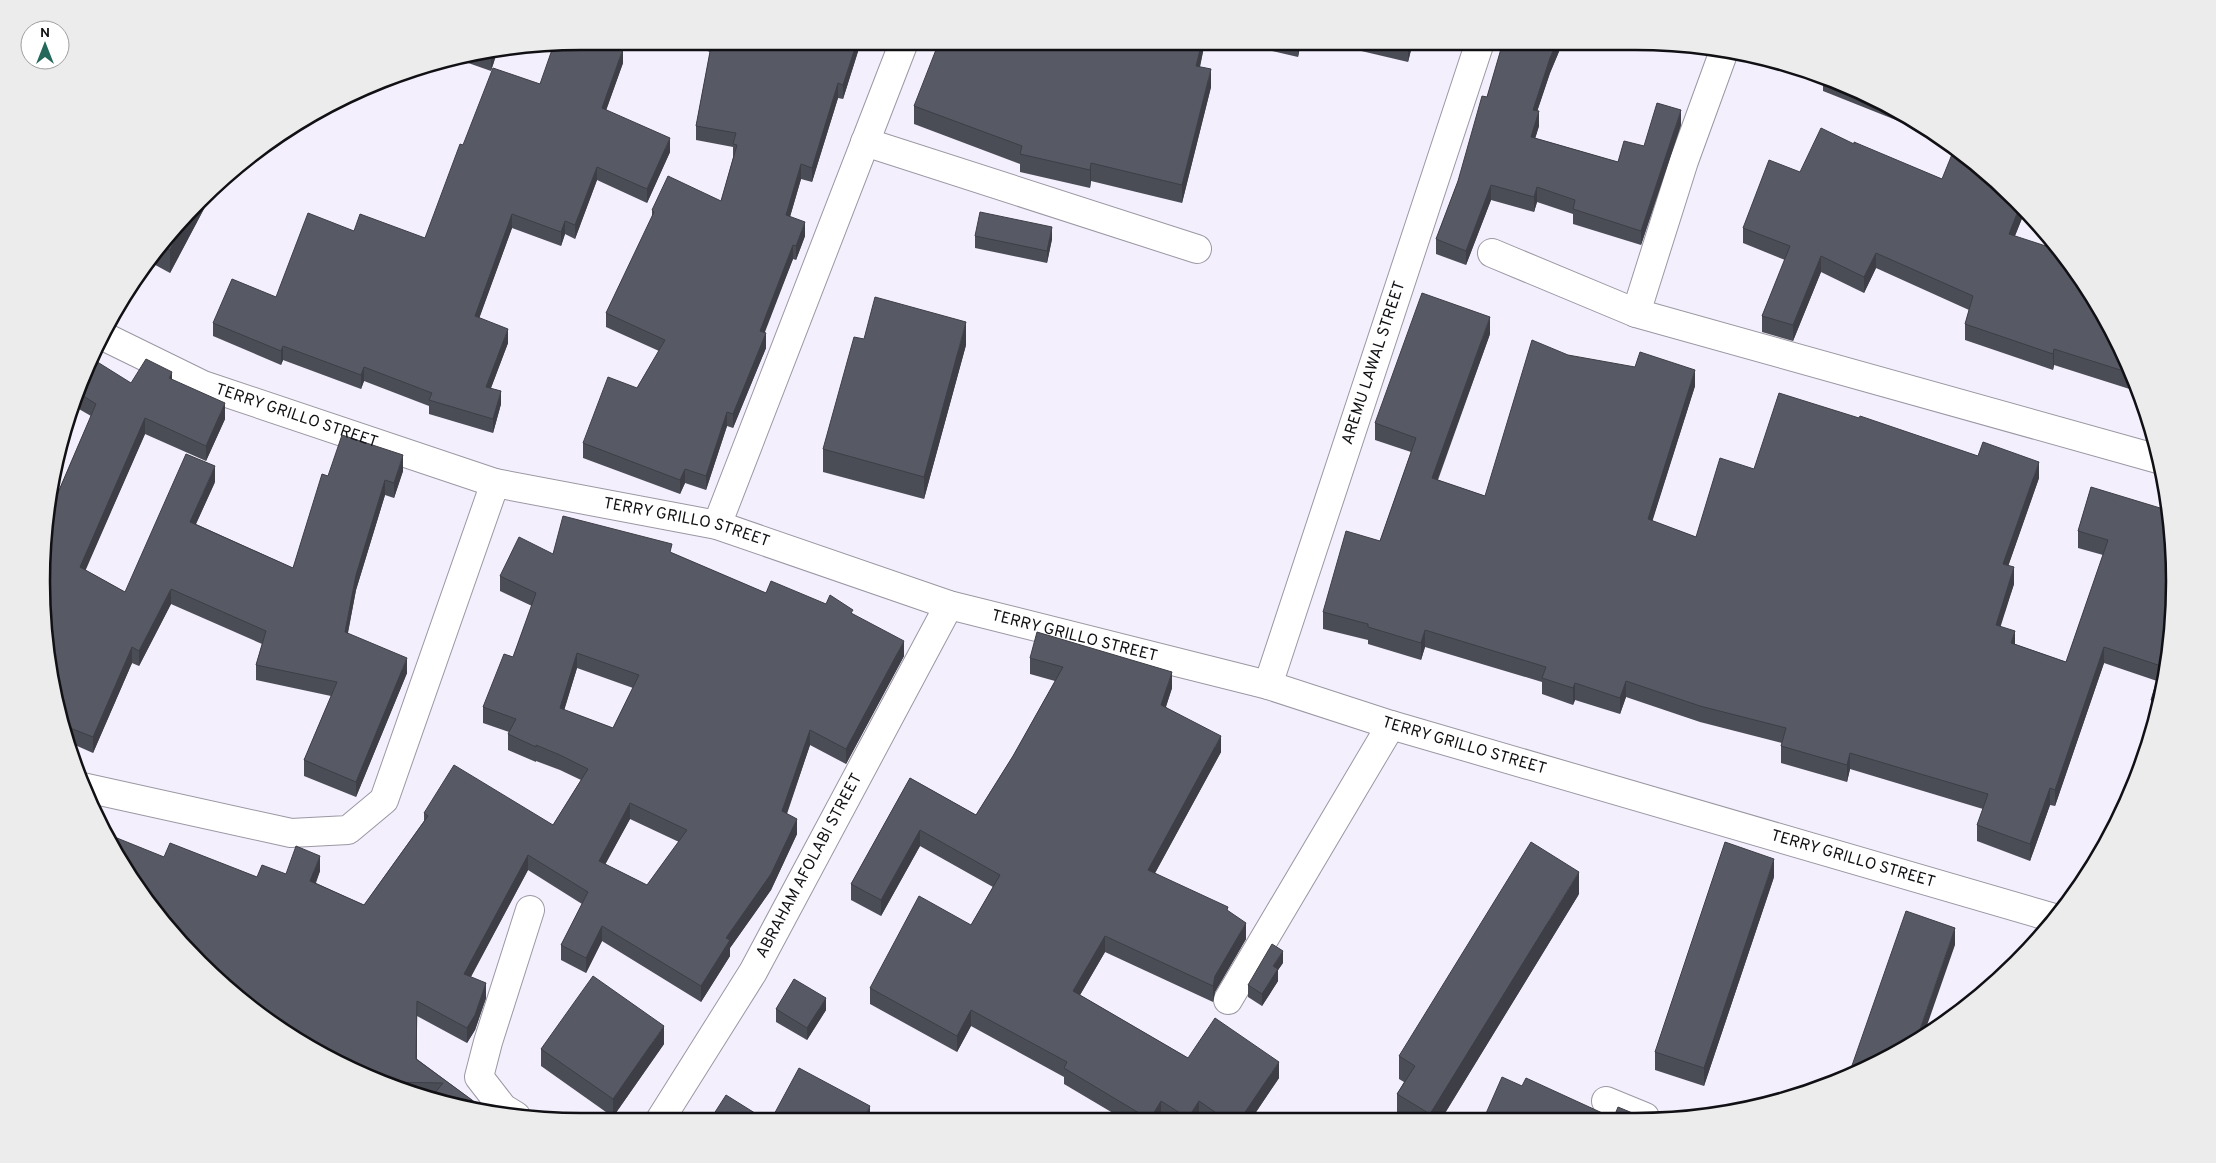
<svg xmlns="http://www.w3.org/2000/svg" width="2216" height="1163" viewBox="0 0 2216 1163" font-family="Overpass,sans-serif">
<rect width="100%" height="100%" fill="#f3effc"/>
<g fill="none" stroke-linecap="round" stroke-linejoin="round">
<defs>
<g id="minor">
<path d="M 865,142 L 1197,249"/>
<path d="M 1492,253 L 1636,313 L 2158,459"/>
<path d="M 1636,313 L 1684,161 L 1724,51"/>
<path d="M 717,525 L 904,42"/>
<path id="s1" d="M 1268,685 L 1480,42"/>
<path d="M 82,787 L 291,833 L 348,830 L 384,800 L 495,483"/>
<path d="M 1228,1000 L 1391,725"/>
<path d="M 1606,1101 L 1645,1117"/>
<path d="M 516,1116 L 503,1108 L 479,1077 L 488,1042 L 530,910"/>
</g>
<g id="tertiary">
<path id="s2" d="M 103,336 L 203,385 L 495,483 L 717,525 L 949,605 L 1268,685 L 1391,725 L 2054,918"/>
<path id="s3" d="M 660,1120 L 753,972 L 949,605"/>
</g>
</defs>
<use href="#minor" stroke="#9b97a3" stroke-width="30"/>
<use href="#tertiary" stroke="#9b97a3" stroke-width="30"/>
<use href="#minor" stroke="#fff" stroke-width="28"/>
<use href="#tertiary" stroke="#fff" stroke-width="28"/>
</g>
<g fill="#4b4d56" fill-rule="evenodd">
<path d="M 697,41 L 861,42 L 843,99 L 838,98 L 812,182 L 801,179 L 790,217 L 805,236 L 796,260 L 793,259 L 764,332 L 766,348 L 733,428 L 727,426 L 706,490 L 685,483 L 680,494 L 583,458 L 583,443 L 637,388 L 659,351 L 606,327 L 606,313 L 652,218 L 652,210 L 721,201 L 733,158 L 733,147 L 696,140 L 696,126 L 710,52 L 697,47 Z"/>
<path d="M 1140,42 L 1205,42 L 1200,67 L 1211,87 L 1182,203 L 1091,181 L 1090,188 L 1020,172 L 1020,164 L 914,124 L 914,106 L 1138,50 Z"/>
<path d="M 1234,42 L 1301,42 L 1298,57 Z"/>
<path d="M 1323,42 L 1413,42 L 1408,62 Z"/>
<path d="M 1500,42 L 1563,42 L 1550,73 L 1537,111 L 1539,126 L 1535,138 L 1618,162 L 1681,125 L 1641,245 L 1573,224 L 1573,214 L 1537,202 L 1534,212 L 1491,200 L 1466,265 L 1436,254 L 1436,239 L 1458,181 L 1487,97 L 1503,44 L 1500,43 Z"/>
<path d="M 598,44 L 623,63 L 606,110 L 670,152 L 647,203 L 597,180 L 575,239 L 565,234 L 561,246 L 512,228 L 479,318 L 508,343 L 491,388 L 501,404 L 493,433 L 429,414 L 429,406 L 364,381 L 361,389 L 283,360 L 281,365 L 213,336 L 213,323 L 276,297 L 354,231 L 425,238 L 463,145 L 540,84 Z"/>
<path d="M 498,49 L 491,71 L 454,58 L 476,52 Z"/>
<path d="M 1823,78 L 1874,97 L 1936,136 L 1823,91 Z"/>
<path d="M 1854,144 L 1942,179 L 2025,211 L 2015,236 L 2103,312 L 2139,392 L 2054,365 L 2053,370 L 1965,340 L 1965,324 L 1969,310 L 1876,268 L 1864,293 L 1821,272 L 1793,341 L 1762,332 L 1762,316 L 1785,260 L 1743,243 L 1743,228 L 1800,172 Z"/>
<path d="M 215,188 L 170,273 L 148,261 L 176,225 Z"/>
<path d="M 975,236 L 1052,239 L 1047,263 L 975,248 Z"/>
<path d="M 1490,334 L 1438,480 L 1485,496 L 1568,355 L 1695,386 L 1652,521 L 1696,537 L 1754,469 L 2039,478 L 2008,566 L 2014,584 L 2000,626 L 2015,644 L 2066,662 L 2103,555 L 2078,548 L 2078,531 L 2091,487 L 2174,617 L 2164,673 L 2163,678 L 2163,679 L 2157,715 L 2151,713 L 2151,700 L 2157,681 L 2104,663 L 2055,806 L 2050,805 L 2030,861 L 1977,841 L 1977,825 L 1983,809 L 1850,769 L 1847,782 L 1781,763 L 1781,746 L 1782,743 L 1700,722 L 1626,697 L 1620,714 L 1575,700 L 1573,705 L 1542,694 L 1542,682 L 1425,647 L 1421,660 L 1368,644 L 1368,640 L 1323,629 L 1323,612 L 1380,541 L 1411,452 L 1375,440 L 1375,423 Z"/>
<path d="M 966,345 L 924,499 L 823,472 L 823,449 Z"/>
<path d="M 82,374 L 131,383 L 172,380 L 225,419 L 206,461 L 145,434 L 85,570 L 125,592 L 215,482 L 196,524 L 293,568 L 328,476 L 403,471 L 394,498 L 385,495 L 356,590 L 348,633 L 407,673 L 356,797 L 304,776 L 304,760 L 331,696 L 256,680 L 256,665 L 262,644 L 171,604 L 139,666 L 132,663 L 93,753 L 66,741 L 60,721 L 54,502 L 91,416 L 72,405 Z"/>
<path d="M 672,553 L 766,593 L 826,604 L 853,614 L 904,656 L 846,764 L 810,745 L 787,814 L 797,834 L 771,890 L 730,948 L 730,956 L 701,1002 L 602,941 L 586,973 L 561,960 L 561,945 L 582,904 L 528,870 L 471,977 L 486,998 L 475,1030 L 467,1043 L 417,1016 L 417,1059 L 472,1100 L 426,1098 L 342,1066 L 164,857 L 257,877 L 320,871 L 316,883 L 364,905 L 424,821 L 424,813 L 553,825 L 581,780 L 560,770 L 536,761 L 536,762 L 508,750 L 508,734 L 509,732 L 483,723 L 483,707 L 513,657 L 532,606 L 500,591 L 500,576 L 553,554 ZM 577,668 L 633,688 L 613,728 L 564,710 ZM 630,819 L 679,842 L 647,885 L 605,864 Z"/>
<path d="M 1030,658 L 1172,688 L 1166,707 L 1221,752 L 1155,873 L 1228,911 L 1246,939 L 1215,992 L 1213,1002 L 1105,952 L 1080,995 L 1188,1058 L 1279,1078 L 1252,1118 L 1201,1119 L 1199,1117 L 1198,1119 L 1164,1119 L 1161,1117 L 1160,1119 L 1123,1119 L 1064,1084 L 1064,1077 L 971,1026 L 957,1052 L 870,1004 L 870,988 L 971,925 L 993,887 L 920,846 L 881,916 L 851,900 L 851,884 L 910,778 L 976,815 L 1013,756 L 1055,681 L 1030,674 Z"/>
<path d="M 1774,877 L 1704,1086 L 1655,1070 L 1655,1052 Z"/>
<path d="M 1579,894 L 1442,1118 L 1399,1118 L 1397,1117 L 1397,1094 L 1404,1082 L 1399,1079 L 1399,1056 Z"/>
<path d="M 1283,963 L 1278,970 L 1278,981 L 1262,1006 L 1248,997 L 1248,985 Z"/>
<path d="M 776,1009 L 826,1010 L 807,1040 L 776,1022 Z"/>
<path d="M 664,1044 L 613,1117 L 541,1066 L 541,1049 Z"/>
</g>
<g fill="#3d3e46">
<path d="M 594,41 L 599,41 L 594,57 Z"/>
<path d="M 857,42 L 861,42 L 843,99 L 843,85 Z"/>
<path d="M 1202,42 L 1205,42 L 1196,84 L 1196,66 Z"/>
<path d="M 1298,42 L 1301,42 L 1298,57 Z"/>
<path d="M 1409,42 L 1413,42 L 1408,62 L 1408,44 Z"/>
<path d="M 1557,42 L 1563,42 L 1550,73 L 1533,124 L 1533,110 L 1550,58 Z"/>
<path d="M 498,49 L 491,71 L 491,57 L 493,50 Z"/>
<path d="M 623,49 L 623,63 L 602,122 L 602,108 Z"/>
<path d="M 1211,69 L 1211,87 L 1182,203 L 1182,185 Z"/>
<path d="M 838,83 L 838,98 L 812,182 L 812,168 Z"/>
<path d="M 1681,110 L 1681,125 L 1641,245 L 1641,231 Z"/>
<path d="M 1539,111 L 1539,126 L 1531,152 L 1531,137 Z"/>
<path d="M 670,138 L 670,152 L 647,203 L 647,189 Z"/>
<path d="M 1091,163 L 1091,181 L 1090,188 L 1090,170 Z"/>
<path d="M 801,164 L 801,179 L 786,230 L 786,215 Z"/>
<path d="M 597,167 L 597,180 L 575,239 L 575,225 Z"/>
<path d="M 1491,185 L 1491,200 L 1466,265 L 1466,251 Z"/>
<path d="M 1537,187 L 1537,202 L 1534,212 L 1534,197 Z"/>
<path d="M 215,188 L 170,273 L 170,250 L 191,210 Z"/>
<path d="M 2020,206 L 2025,211 L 2009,250 L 2009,234 Z"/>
<path d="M 512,214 L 512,228 L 475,330 L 475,316 Z"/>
<path d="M 565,221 L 565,234 L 561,246 L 561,232 Z"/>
<path d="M 805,222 L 805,236 L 796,260 L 796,246 Z"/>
<path d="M 1052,227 L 1052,239 L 1047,263 L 1047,251 Z"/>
<path d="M 793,245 L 793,259 L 760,345 L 760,331 Z"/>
<path d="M 1876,253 L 1876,268 L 1864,293 L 1864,277 Z"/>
<path d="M 1821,256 L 1821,272 L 1793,341 L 1793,325 Z"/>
<path d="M 1490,317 L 1490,334 L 1432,494 L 1432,478 Z"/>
<path d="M 966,322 L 966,345 L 924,499 L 924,477 Z"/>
<path d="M 508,329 L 508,343 L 486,401 L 486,387 Z"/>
<path d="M 766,333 L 766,348 L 733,428 L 733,414 Z"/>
<path d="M 283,346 L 283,360 L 281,365 L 281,351 Z"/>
<path d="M 2054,349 L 2054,365 L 2053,370 L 2053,354 Z"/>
<path d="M 364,367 L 364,381 L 361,389 L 361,375 Z"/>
<path d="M 1695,370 L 1695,386 L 1648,535 L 1648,519 Z"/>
<path d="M 172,372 L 172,388 L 169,378 Z"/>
<path d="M 501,391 L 501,404 L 493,433 L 493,419 Z"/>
<path d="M 225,403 L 225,419 L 206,461 L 206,446 Z"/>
<path d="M 727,412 L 727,426 L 706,490 L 706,476 Z"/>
<path d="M 145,418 L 145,434 L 80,583 L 80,567 Z"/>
<path d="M 403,455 L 403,471 L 394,498 L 394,483 Z"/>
<path d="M 2039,462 L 2039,478 L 2003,581 L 2003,564 Z"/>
<path d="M 215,466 L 215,482 L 190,537 L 190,522 Z"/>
<path d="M 685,469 L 685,483 L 680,494 L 680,480 Z"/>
<path d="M 385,480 L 385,495 L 356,590 L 345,647 L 345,632 L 356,575 Z"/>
<path d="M 2014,567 L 2014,584 L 1996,641 L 1996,625 Z"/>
<path d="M 171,589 L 171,604 L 139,666 L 139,651 Z"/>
<path d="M 1425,630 L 1425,647 L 1421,660 L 1421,643 Z"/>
<path d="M 2015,631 L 2015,647 L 2011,643 Z"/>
<path d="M 904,641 L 904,656 L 846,764 L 846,749 Z"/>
<path d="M 2169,642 L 2164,673 L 2161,683 L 2161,666 Z"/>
<path d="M 132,647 L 132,663 L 93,753 L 93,737 Z"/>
<path d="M 2104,647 L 2104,663 L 2055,806 L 2055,790 Z"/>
<path d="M 577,653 L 577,668 L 560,724 L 560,708 Z"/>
<path d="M 407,658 L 407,673 L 356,797 L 356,782 Z"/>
<path d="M 1172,672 L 1172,688 L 1161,721 L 1161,705 Z"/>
<path d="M 1626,681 L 1626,697 L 1620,714 L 1620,698 Z"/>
<path d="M 1575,683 L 1575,700 L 1573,705 L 1573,688 Z"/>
<path d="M 810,730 L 810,745 L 782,827 L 782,811 Z"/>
<path d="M 1221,736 L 1221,752 L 1148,886 L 1148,870 Z"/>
<path d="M 1850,753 L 1850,769 L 1847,782 L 1847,765 Z"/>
<path d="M 2050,788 L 2050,805 L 2030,861 L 2030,844 Z"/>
<path d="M 630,803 L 630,819 L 599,876 L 599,861 Z"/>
<path d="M 797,819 L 797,834 L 771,890 L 730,948 L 730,956 L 701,1002 L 701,986 L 726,938 Z"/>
<path d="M 920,830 L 920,846 L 881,916 L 881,900 Z"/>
<path d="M 528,855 L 528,870 L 464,989 L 464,974 Z"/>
<path d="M 320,856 L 320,871 L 310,896 L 310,881 Z"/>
<path d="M 1774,859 L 1774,877 L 1704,1086 L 1704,1068 Z"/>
<path d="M 1579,872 L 1579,894 L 1442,1118 L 1430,1118 L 1430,1114 Z"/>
<path d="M 1246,923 L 1246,939 L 1215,992 L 1213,1002 L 1213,986 L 1215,976 Z"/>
<path d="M 602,926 L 602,941 L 586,973 L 586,958 Z"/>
<path d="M 1955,928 L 1955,945 L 1923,1037 L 1916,1041 Z"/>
<path d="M 1105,936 L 1105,952 L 1073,1007 L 1073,991 Z"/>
<path d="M 1283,951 L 1283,963 L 1278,970 L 1278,981 L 1262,1006 L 1262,994 L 1273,966 Z"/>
<path d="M 486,983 L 486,998 L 475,1030 L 467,1043 L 467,1028 Z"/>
<path d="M 826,998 L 826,1010 L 807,1040 L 807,1028 Z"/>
<path d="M 971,1010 L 971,1026 L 957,1052 L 957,1036 Z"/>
<path d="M 664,1026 L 664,1044 L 613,1117 L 613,1099 Z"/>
<path d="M 1279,1062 L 1279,1078 L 1252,1118 L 1241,1118 Z"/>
<path d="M 1161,1101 L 1161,1117 L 1160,1119 L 1150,1119 Z"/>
<path d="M 1199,1101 L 1199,1117 L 1198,1119 L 1188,1119 Z"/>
<path d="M 870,1106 L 870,1120 L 863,1120 Z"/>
</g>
<g fill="#575964" stroke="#3d3e46" fill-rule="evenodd">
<path d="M 582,41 L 594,41 L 594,43 L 623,49 L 602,108 L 670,138 L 647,189 L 597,167 L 575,225 L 565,221 L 561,232 L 512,214 L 475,316 L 508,329 L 486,387 L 501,391 L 493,419 L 429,400 L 432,393 L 364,367 L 361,375 L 283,346 L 281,351 L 213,323 L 232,279 L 276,297 L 308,213 L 354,231 L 360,214 L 425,238 L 460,144 L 463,145 L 493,68 L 540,84 L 554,44 Z"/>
<path d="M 712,41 L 857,42 L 843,85 L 838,83 L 812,168 L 801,164 L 786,215 L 805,222 L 796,246 L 793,245 L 760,331 L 766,333 L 733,414 L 727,412 L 706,476 L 685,469 L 680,480 L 583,443 L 608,377 L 637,388 L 665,340 L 606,313 L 654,212 L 652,210 L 668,176 L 721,201 L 737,145 L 733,144 L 736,133 L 696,126 Z"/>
<path d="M 939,42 L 1104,42 L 1138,50 L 1140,42 L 1202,42 L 1196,66 L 1211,69 L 1182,185 L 1091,163 L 1090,170 L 1020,154 L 1022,146 L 914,106 Z"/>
<path d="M 1503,42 L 1557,42 L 1550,58 L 1533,110 L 1539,111 L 1531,137 L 1618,162 L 1624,141 L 1644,146 L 1657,103 L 1681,110 L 1641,231 L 1573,209 L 1575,200 L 1537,187 L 1534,197 L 1491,185 L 1466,251 L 1436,239 L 1458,181 L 1482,96 L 1487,97 Z"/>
<path d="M 493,50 L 491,57 L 476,52 Z"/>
<path d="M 1821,128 L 1854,144 L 1854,142 L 1942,179 L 1955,147 L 1964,153 L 2020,206 L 2009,234 L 2058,250 L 2103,312 L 2130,373 L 2054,349 L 2053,354 L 1965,324 L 1973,296 L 1876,253 L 1864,277 L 1821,256 L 1793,325 L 1762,316 L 1790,246 L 1743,228 L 1769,160 L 1800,172 Z"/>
<path d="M 191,210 L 170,250 L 160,245 L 176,225 Z"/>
<path d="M 980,212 L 1052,227 L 1047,251 L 975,236 Z"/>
<path d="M 1422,293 L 1490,317 L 1432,478 L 1485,496 L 1532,340 L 1568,355 L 1635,367 L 1640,352 L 1695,370 L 1648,519 L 1696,537 L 1720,458 L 1754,469 L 1779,393 L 1859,418 L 1860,416 L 1978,456 L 1983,442 L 2039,462 L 2003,564 L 2014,567 L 1996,625 L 2015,631 L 2011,643 L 2066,662 L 2108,540 L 2078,531 L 2091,487 L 2170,511 L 2174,617 L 2169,642 L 2161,666 L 2104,647 L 2055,790 L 2050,788 L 2030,844 L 1977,825 L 1988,794 L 1850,753 L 1847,765 L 1781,746 L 1786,728 L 1700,706 L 1626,681 L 1620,698 L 1575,683 L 1573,688 L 1542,678 L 1546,667 L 1425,630 L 1421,643 L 1368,627 L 1368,624 L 1323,612 L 1346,531 L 1380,541 L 1416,438 L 1375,423 Z"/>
<path d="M 875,297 L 966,322 L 924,477 L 823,449 L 854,337 L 864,339 Z"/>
<path d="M 91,358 L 131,383 L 146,359 L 172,372 L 169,378 L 225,403 L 206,446 L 145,418 L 80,567 L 125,592 L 186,454 L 215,466 L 190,522 L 293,568 L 322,474 L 328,476 L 342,435 L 403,455 L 394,483 L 385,480 L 356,575 L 345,632 L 407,658 L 356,782 L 304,760 L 337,682 L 256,665 L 266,631 L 171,589 L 139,651 L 132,647 L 93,737 L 60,724 L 42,617 L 42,546 L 50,500 L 54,502 L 96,404 L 77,392 L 82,374 Z"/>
<path d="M 563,516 L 672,544 L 670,552 L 766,593 L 771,581 L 826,604 L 830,595 L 853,610 L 851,613 L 904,641 L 846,749 L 810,730 L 782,811 L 797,819 L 771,874 L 726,938 L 730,940 L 701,986 L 602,926 L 586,958 L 561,945 L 588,892 L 528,855 L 464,974 L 486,983 L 475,1015 L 467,1028 L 417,1001 L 416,1059 L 472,1100 L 484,1110 L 441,1103 L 430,1099 L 443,1083 L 384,1082 L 342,1066 L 253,1010 L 199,963 L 132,881 L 107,834 L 164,857 L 170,843 L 257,877 L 262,865 L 286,874 L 296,846 L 320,856 L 310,881 L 364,905 L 428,816 L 424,813 L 454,765 L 553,825 L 588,769 L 560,755 L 536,745 L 536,747 L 508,734 L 516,719 L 483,707 L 504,654 L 513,657 L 536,593 L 500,576 L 519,537 L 553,554 ZM 577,653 L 639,675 L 613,728 L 560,708 ZM 630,803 L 687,830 L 647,885 L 599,861 Z"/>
<path d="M 1037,632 L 1172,672 L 1161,705 L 1221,736 L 1148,870 L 1228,907 L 1227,910 L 1246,923 L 1215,976 L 1213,986 L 1105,936 L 1073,991 L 1188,1058 L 1215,1018 L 1279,1062 L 1241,1118 L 1225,1119 L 1199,1101 L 1188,1118 L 1161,1101 L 1150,1119 L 1149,1119 L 1064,1068 L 1067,1062 L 971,1010 L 957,1036 L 870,988 L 919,896 L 971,925 L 1000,875 L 920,830 L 881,900 L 851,884 L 910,778 L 976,815 L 1013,756 L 1063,667 L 1030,658 Z"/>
<path d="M 2158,677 L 2163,679 L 2159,703 L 2151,700 Z"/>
<path d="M 1531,842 L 1579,872 L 1430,1114 L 1397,1094 L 1415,1066 L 1399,1056 Z"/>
<path d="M 1725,842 L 1774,859 L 1704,1068 L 1655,1052 Z"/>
<path d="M 1906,911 L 1955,928 L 1916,1041 L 1848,1077 Z"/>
<path d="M 1272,944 L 1283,951 L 1273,966 L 1278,969 L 1262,994 L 1248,985 Z"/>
<path d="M 593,976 L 664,1026 L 613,1099 L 541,1049 Z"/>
<path d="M 794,979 L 826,998 L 807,1028 L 776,1009 Z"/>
<path d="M 799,1068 L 870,1106 L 863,1120 L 771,1120 Z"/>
<path d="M 1502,1077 L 1522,1086 L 1526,1078 L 1611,1117 L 1484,1118 Z"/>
<path d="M 726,1095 L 766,1120 L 710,1120 Z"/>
<path d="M 1618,1107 L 1642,1117 L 1614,1117 Z"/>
</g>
<g text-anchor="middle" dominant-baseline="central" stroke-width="5" stroke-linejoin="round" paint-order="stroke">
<g font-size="16" fill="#111014" stroke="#fff">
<text stroke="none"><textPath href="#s1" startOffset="339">AREMU LAWAL STREET</textPath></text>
<text stroke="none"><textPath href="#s2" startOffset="210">TERRY GRILLO STREET</textPath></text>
<text stroke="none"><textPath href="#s2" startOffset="615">TERRY GRILLO STREET</textPath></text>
<text stroke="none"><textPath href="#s2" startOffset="1020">TERRY GRILLO STREET</textPath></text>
<text stroke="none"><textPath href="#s2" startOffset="1425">TERRY GRILLO STREET</textPath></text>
<text stroke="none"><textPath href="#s2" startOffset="1830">TERRY GRILLO STREET</textPath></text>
<text stroke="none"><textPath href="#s3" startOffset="295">ABRAHAM AFOLABI STREET</textPath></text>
</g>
</g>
<path d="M0 0H2216V1163H0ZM581 50H1635A531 531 0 0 1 2166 581V582A531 531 0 0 1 1635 1113H581A531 531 0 0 1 50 582V581A531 531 0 0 1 581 50Z" fill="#ececec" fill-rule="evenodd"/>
<path fill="none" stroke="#111014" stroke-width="2.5" d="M581 50H1635A531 531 0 0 1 2166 581V582A531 531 0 0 1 1635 1113H581A531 531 0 0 1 50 582V581A531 531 0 0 1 581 50Z"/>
<g transform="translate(45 45)"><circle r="24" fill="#ffffff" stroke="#a09fa1"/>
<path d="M0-4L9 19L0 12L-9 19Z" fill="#23685a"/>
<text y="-8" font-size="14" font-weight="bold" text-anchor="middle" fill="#111014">N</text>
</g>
</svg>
